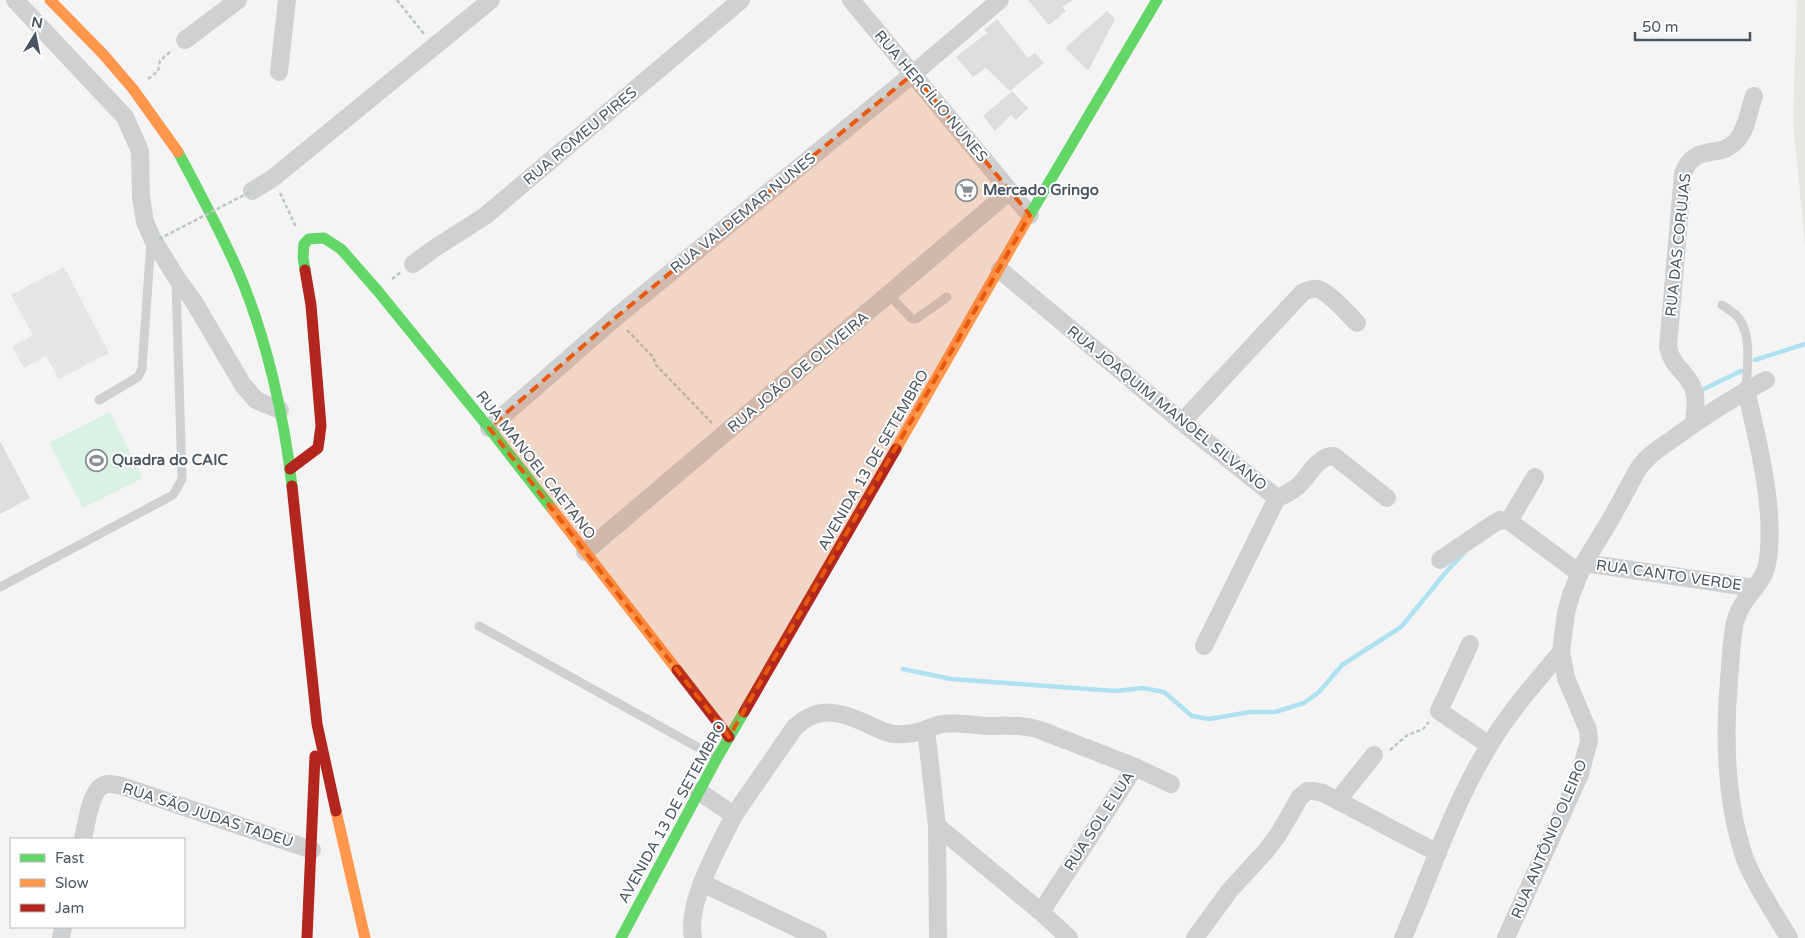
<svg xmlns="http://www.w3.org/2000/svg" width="1805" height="938" viewBox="0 0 1805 938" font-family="'Varela Round',sans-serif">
<rect width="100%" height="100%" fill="#f4f4f4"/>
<path fill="#e6e5e6" d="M 64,267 L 109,353 L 59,379 L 46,356 L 24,368 L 12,347 L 33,335 L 11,295 Z"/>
<path fill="#d9f2e3" d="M 110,412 L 143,478 L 83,508 L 49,443 Z"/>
<path fill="#e7e6e1" d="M 1797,0 L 1805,0 L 1805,245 L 1793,120 Z"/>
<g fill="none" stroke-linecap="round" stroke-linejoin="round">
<g stroke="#aee2f0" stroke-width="4.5">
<path d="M 1755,360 L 1805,344"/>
<path d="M 1702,390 L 1741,371"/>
<path d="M 903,669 L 951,679 L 1116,691 L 1143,688 L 1164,692 L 1192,716 L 1209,719 L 1250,712 L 1275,712 L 1304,703 L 1319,692 L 1342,665 L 1401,627 L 1447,571 L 1464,553"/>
</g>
</g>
<g fill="#ddddde">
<path d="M 1028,0 L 1073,0 L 1062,7 L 1066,11 L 1049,25 Z"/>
<path d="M 1107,11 L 1115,19 L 1088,71 L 1065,48 Z"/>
<path d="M 997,19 L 1028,58 L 1035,53 L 1044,63 L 1010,91 L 986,68 L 973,77 L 956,57 L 987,33 L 984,30 Z"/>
<path d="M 1012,91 L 1028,108 L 1016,120 L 1011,115 L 995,131 L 983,116 Z"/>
<path d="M 0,441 L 30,498 L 0,514 Z"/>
</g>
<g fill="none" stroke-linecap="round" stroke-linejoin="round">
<g stroke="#bcc7c4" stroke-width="2.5" stroke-dasharray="4 2.5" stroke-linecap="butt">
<path d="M 397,0 L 424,34"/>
<path d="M 148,79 L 158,71 L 160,61 L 172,50"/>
<path d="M 280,193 L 296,227"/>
<path d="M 392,279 L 401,272"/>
<path d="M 627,330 L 654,358 L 655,364 L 712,423"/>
<path d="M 1390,750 L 1406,736 L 1423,729 L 1429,722"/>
</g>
<g stroke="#ced0d2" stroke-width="9">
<path d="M 889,295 L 912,319 L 916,319 L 947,297"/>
<path d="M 1722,305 C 1728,309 1737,314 1740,320 C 1752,339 1747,368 1746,390"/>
<path d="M 99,400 L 138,377 L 142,369 L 151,241"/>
<path d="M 0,587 L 173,495 L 182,479 L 176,283"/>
<path d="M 479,626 L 717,758"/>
</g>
<g stroke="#ced0d2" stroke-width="18">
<path d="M 15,0 L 125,117 L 140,151 L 141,197 L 145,222 L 152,238 L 176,277 L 194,302 L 243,385 L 256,400 L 280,410"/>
<path d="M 851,0 L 1030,215"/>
<path d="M 185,40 L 238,0"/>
<path d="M 279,72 L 287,0"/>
<path d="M 252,191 L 273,178 L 491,0"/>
<path d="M 413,264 L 435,248 L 485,216 L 741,0"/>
<path d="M 1000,270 L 1182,422 L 1277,498 L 1204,646"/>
<path d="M 1746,390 C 1757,438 1773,499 1769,548 C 1769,555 1767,567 1764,574 C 1755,591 1740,602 1735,622 C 1731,640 1731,660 1729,679 C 1725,726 1725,771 1734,818 C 1737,831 1740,846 1745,859 C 1756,887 1774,912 1789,938"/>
<path d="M 1182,422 L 1303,292 C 1308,290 1313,288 1318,289 C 1330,293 1348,314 1357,323"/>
<path d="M 1694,423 C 1695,411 1698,395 1691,384 C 1683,369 1672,366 1668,347 L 1683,174 C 1694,142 1721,160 1737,140 C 1747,129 1749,110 1754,96"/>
<path d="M 489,428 L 615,318 L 913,74 L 1000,0"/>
<path d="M 1277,498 C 1285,495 1292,491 1298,486 C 1309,476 1318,455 1334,456 L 1387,498"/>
<path d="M 1509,521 L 1535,477"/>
<path d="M 585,552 L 1010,191"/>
<path d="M 1440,560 L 1493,524 L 1500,520 L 1509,521 L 1579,573"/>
<path d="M 1584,563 L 1755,588"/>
<path d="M 1470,644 L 1439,711 L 1489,745"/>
<path d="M 926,729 L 937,826 L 938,938"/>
<path d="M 1135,767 L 1171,784"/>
<path d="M 1338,800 L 1374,755"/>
<path d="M 734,815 L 795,727 C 818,706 839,711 865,723 C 875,727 883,733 894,734 C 904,735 918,733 927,729 C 932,727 936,725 942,724 C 957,722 972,725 987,726 C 1007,726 1021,724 1040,730 L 1135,767 L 1041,912"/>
<path d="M 937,826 L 1041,912 L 1069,938"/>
<path d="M 83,839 C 86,826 90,793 102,786 C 108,782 116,785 122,786 L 312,850"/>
<path d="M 702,883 L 818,938"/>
<path d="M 61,938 L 63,927"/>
<path d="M 693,938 C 686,901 718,849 734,815 L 698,791"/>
<path d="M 1195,938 L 1230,890 L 1265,852 L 1278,835 L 1300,797 L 1307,791 L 1314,791 L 1323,793 L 1438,853"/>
<path d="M 1403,938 C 1431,874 1452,806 1489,746 C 1509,712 1536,682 1561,652"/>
<path d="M 1506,938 L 1580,774 L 1589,741 L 1588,730 L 1566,678 L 1561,652 L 1566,613 L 1571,595 L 1584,563 L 1612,517 L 1637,471 C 1646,456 1660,448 1674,438 C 1704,416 1734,397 1766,380"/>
</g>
<g stroke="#63d668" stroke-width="11">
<path d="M 178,152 C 199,191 220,230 238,271 C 266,336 284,415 292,486"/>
<path d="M 1028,218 L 1157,0"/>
<path d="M 305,270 L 303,257 L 304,244 L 309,239 L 324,238 L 341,249 L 377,290 L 489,428 L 552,509"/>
<path d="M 621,938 L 717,758 L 744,712"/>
</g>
<g stroke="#ff974d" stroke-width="11">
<path d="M 50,0 L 103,54 L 133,89 L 178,152"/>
<path d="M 896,449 L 1028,218"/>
<path d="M 552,509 L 677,670"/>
<path d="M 336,811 L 365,938"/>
</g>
<g stroke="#b3261e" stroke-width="11">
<path d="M 290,469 L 318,448 L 321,426 L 311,305 L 305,270"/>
<path d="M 292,486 L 317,724 L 336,811"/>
<path d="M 677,670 L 729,737"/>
<path d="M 744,712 L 896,449"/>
<path d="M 307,938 L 315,756"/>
</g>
<path stroke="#bcc7c4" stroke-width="2.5" stroke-dasharray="4 2.5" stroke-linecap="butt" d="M 159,239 L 252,191"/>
</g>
<path fill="#e8590c" fill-opacity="0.2" stroke="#e8590c" stroke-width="4" stroke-dasharray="10 6" stroke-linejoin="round" d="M 913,74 L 1030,215 L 729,737 L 489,428 L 615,318 Z"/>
<defs>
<symbol id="supermarket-ring" viewBox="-11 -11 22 22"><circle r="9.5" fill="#fff" stroke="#868d94" stroke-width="1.5"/><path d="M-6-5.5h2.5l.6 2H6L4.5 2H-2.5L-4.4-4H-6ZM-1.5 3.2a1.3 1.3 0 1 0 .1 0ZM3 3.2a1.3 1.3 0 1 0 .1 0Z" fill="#868d94"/></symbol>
<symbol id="stadium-ring" viewBox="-11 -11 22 22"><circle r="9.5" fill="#fff" stroke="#868d94" stroke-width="1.5"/><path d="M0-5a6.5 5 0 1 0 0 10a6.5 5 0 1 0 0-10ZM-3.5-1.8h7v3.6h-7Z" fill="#868d94"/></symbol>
</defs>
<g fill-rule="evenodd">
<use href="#supermarket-ring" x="954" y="178" width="25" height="25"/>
<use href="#stadium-ring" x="84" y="448" width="25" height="25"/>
</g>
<g text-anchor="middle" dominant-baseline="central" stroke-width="4" stroke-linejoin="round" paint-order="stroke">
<g font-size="15" fill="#4a5661" stroke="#fff">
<text transform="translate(931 96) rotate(50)">RUA HERCÍLIO NUNES</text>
<text transform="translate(580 136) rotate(-40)">RUA ROMEU PIRES</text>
<text transform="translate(743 213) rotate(-39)">RUA VALDEMAR NUNES</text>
<text transform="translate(1678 245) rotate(-84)">RUA DAS CORUJAS</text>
<text transform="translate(798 372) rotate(-40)">RUA JOÃO DE OLIVEIRA</text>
<text transform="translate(1167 408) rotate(39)">RUA JOAQUIM MANOEL SILVANO</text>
<text transform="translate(873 460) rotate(-60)">AVENIDA 13 DE SETEMBRO</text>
<text transform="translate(536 465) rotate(52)">RUA MANOEL CAETANO</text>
<text transform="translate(1669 575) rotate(8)">RUA CANTO VERDE</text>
<text transform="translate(672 812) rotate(-61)">AVENIDA 13 DE SETEMBRO</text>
<text transform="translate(208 815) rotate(18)">RUA SÃO JUDAS TADEU</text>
<text transform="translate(1099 821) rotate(-57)">RUA SOL E LUA</text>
<text transform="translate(1549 839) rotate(-67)">RUA ANTÔNIO OLEIRO</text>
</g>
<g font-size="15" font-weight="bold" fill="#4a5661" stroke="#fff" text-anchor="start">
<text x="983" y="190">Mercado Gringo</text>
<text x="112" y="460">Quadra do CAIC</text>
</g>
</g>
<rect x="10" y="838" width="175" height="90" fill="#ffffff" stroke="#b7bbc0"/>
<rect x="20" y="854" width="25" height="8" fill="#63d668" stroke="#b7bbc0"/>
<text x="55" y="863" font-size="15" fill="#4a5661">Fast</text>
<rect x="20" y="879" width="25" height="8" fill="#ff974d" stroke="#b7bbc0"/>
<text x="55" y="888" font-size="15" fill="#4a5661">Slow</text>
<rect x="20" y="904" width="25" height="8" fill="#b3261e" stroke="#b7bbc0"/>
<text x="55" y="913" font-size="15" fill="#4a5661">Jam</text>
<g transform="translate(35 35) rotate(10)" stroke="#ffffff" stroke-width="4" paint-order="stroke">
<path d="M0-4L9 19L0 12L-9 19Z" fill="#4a5661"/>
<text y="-8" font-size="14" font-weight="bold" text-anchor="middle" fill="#4a5661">N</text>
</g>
<path d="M1635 32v8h115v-8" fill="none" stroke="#4a5661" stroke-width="2.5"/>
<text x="1642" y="32" font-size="15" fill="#4a5661" stroke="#ffffff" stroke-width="4" paint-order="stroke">50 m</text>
</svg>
